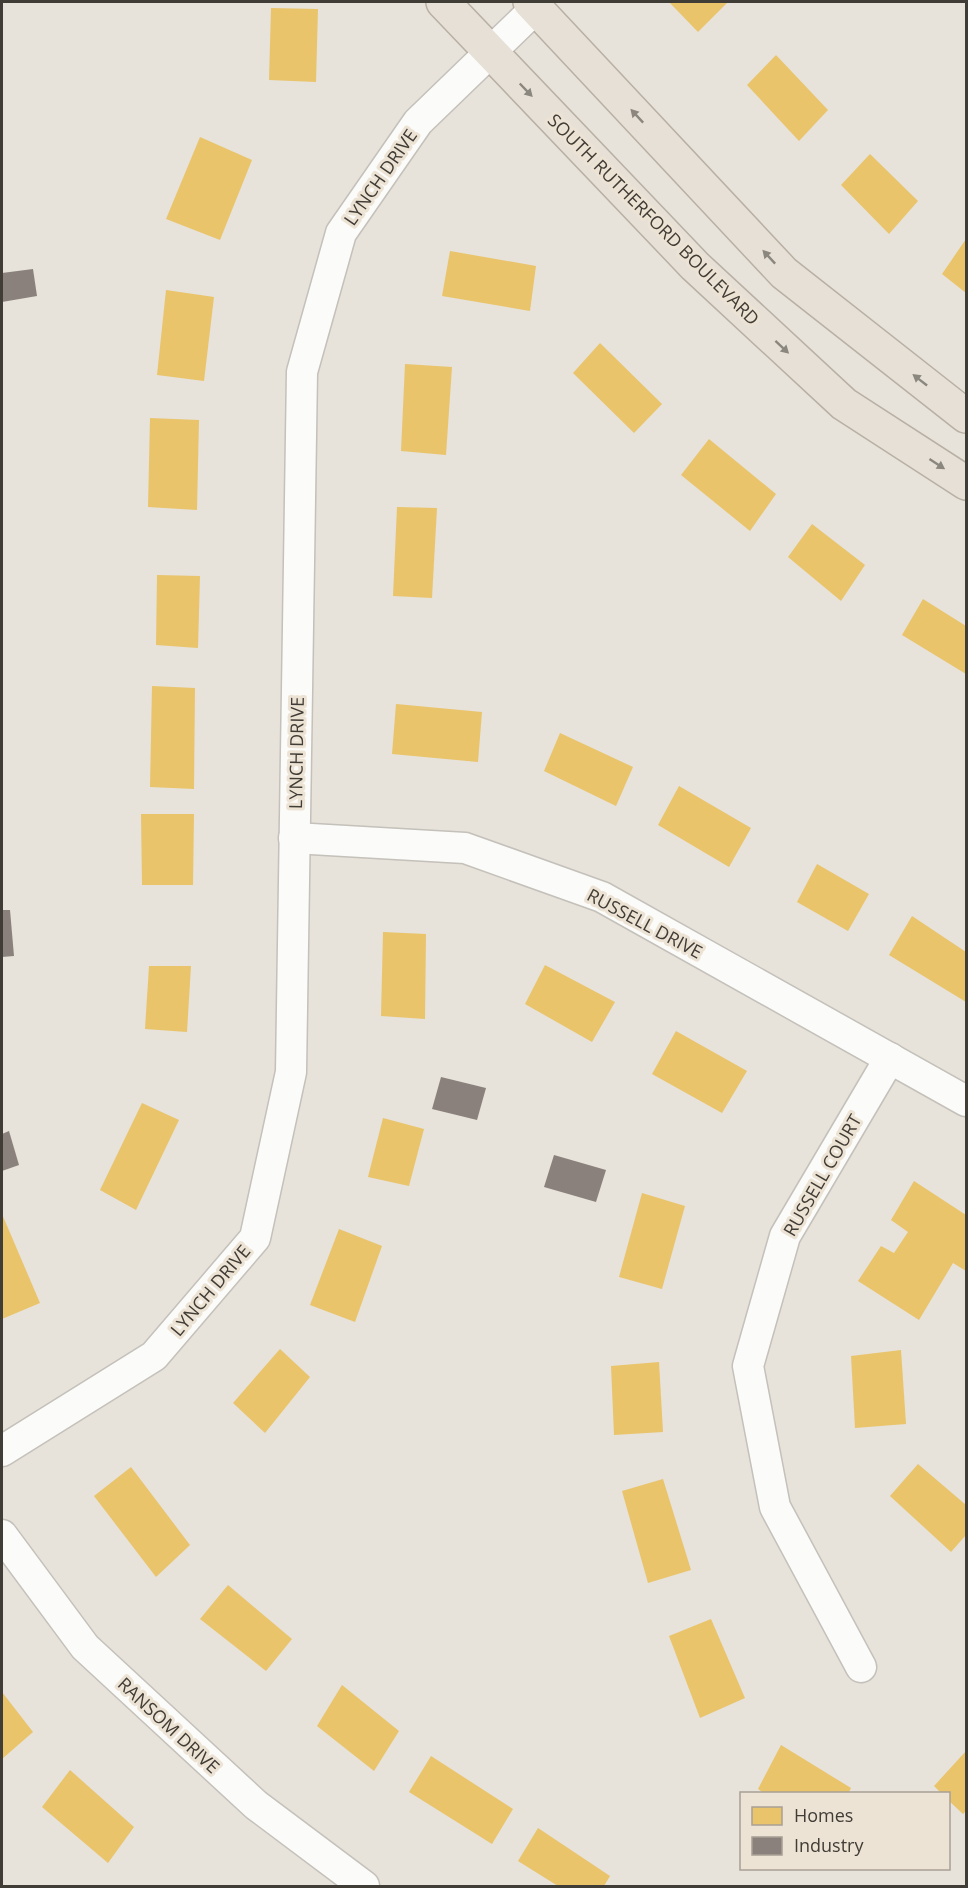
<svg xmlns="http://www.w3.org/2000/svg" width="968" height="1888" viewBox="0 0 968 1888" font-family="'Open Sans',sans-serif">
<rect width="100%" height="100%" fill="#e7e2da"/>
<g fill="#e9c46a">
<path d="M 669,2 L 725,2 L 727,3 L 698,32 Z"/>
<path d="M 271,8 L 318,9 L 316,82 L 269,80 Z"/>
<path d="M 776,55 L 828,110 L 799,141 L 747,85 Z"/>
<path d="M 200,137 L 252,160 L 220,240 L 166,219 Z"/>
<path d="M 870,154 L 918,201 L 889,234 L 841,185 Z"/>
<path d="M 966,239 L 966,293 L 942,274 Z"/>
<path d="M 450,251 L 536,266 L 530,311 L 442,296 Z"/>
<path d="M 166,290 L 214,297 L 204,381 L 157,375 Z"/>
<path d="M 600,343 L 662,404 L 634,433 L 573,373 Z"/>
<path d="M 405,364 L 452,367 L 446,455 L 401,451 Z"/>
<path d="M 150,418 L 199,420 L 197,510 L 148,507 Z"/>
<path d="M 709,439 L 776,494 L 750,531 L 681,475 Z"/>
<path d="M 397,507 L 437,508 L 432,598 L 393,596 Z"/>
<path d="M 812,524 L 865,565 L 841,601 L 788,557 Z"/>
<path d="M 157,575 L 200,576 L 198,648 L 156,645 Z"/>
<path d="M 923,599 L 966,626 L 966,674 L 902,635 Z"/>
<path d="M 152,686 L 195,688 L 194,789 L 150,787 Z"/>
<path d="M 396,704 L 482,712 L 478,762 L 392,754 Z"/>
<path d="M 560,733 L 633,767 L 616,806 L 544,771 Z"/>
<path d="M 679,786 L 751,828 L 729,867 L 658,825 Z"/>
<path d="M 141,814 L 194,814 L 193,885 L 142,885 Z"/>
<path d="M 817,864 L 869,894 L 848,931 L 797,902 Z"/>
<path d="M 912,916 L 966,952 L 966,1002 L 889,955 Z"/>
<path d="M 383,932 L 426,934 L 425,1019 L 381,1016 Z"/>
<path d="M 545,965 L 615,1002 L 592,1042 L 525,1004 Z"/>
<path d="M 149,966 L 191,966 L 187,1032 L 145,1029 Z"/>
<path d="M 676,1031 L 747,1071 L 722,1113 L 652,1074 Z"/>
<path d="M 142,1103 L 179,1120 L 136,1210 L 100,1190 Z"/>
<path d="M 383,1118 L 424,1129 L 409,1186 L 368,1177 Z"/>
<path d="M 914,1181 L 966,1215 L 966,1271 L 953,1263 L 919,1320 L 858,1281 L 881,1246 L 894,1253 L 908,1232 L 891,1220 Z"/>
<path d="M 642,1193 L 685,1206 L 662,1289 L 619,1277 Z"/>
<path d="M 2,1214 L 40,1303 L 2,1319 Z"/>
<path d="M 339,1229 L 382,1246 L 355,1322 L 310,1305 Z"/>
<path d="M 280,1349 L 310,1377 L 265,1433 L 233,1403 Z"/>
<path d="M 901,1350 L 906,1424 L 855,1428 L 851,1356 Z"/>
<path d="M 659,1362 L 663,1432 L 614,1435 L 611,1366 Z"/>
<path d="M 918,1464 L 966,1505 L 966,1535 L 951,1552 L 890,1496 Z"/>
<path d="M 131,1467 L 190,1545 L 156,1577 L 94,1496 Z"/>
<path d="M 663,1479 L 691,1570 L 648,1583 L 622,1491 Z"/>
<path d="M 228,1585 L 292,1639 L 266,1671 L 200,1619 Z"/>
<path d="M 711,1619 L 745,1698 L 700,1718 L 669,1636 Z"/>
<path d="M 342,1685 L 399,1731 L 374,1771 L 317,1726 Z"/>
<path d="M 2,1692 L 33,1732 L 2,1759 Z"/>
<path d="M 781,1745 L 851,1788 L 848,1794 L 765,1794 L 758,1789 Z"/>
<path d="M 966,1751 L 966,1811 L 963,1814 L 948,1800 L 948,1794 L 942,1794 L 934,1786 Z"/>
<path d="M 431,1756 L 513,1809 L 492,1844 L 409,1792 Z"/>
<path d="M 70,1770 L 134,1827 L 108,1863 L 42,1807 Z"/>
<path d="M 538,1828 L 610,1876 L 604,1886 L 558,1886 L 518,1861 Z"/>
</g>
<g fill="#8a817c">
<path d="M 33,269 L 37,296 L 2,302 L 2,273 Z"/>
<path d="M 2,910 L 10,910 L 14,956 L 2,957 Z"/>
<path d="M 441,1077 L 486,1088 L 477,1120 L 432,1109 Z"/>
<path d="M 9,1131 L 19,1165 L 2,1171 L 2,1134 Z"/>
<path d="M 554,1155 L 606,1170 L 596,1202 L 544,1187 Z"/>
</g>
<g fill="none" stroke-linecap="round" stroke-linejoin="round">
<defs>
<g id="street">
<path d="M 294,838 L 465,848 L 602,897 L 966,1101"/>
<path d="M 2,1451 L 154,1356 L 255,1238 L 291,1072 L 302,372 L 341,233 L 418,122 L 536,8"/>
<path d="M 2,1535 L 85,1647 L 256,1805 L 364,1886"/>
<path d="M 861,1667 L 775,1507 L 748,1366 L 785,1236 L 890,1058"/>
</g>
<g id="highway">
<path d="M 443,2 L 695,266 L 844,404 L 966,483"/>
<path d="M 530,2 L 784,273 L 966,416"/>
</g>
</defs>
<use href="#street" stroke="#c4c0ba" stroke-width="33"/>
<use href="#highway" stroke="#b8b0a4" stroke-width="36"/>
<use href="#street" stroke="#fbfbf9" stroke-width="30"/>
<use href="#highway" stroke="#e6e0d7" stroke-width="33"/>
</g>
<defs><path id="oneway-solid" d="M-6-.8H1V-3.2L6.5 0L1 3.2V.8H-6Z" transform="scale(1.5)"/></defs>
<g fill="#8b867e">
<use href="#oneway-solid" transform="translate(526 90) rotate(46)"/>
<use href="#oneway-solid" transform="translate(637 116) rotate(-133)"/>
<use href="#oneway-solid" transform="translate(769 257) rotate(-133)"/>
<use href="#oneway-solid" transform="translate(782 347) rotate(43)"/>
<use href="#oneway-solid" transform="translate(920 380) rotate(-142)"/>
<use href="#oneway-solid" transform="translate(937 464) rotate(33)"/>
</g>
<g text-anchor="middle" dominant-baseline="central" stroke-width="6" stroke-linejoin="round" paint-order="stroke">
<g font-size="18" fill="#403c36" stroke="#ede3d4">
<text transform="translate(380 177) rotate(-55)">LYNCH DRIVE</text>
<text transform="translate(654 219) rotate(45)">SOUTH RUTHERFORD BOULEVARD</text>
<text transform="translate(296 753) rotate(-89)">LYNCH DRIVE</text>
<text transform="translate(645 923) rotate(28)">RUSSELL DRIVE</text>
<text transform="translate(822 1175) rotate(-60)">RUSSELL COURT</text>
<text transform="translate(210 1290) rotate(-50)">LYNCH DRIVE</text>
<text transform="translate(169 1725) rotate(43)">RANSOM DRIVE</text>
</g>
</g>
<rect width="968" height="1888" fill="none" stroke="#403c36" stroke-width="6"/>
<rect x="740" y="1792" width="210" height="78" fill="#ede3d4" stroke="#a8a095" stroke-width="1.5"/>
<rect x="752" y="1807" width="30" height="18" fill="#e9c46a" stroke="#a8a095" stroke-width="1.5"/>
<text x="794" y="1822" font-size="18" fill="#403c36">Homes</text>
<rect x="752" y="1837" width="30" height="18" fill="#8a817c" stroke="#a8a095" stroke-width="1.5"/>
<text x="794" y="1852" font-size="18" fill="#403c36">Industry</text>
</svg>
